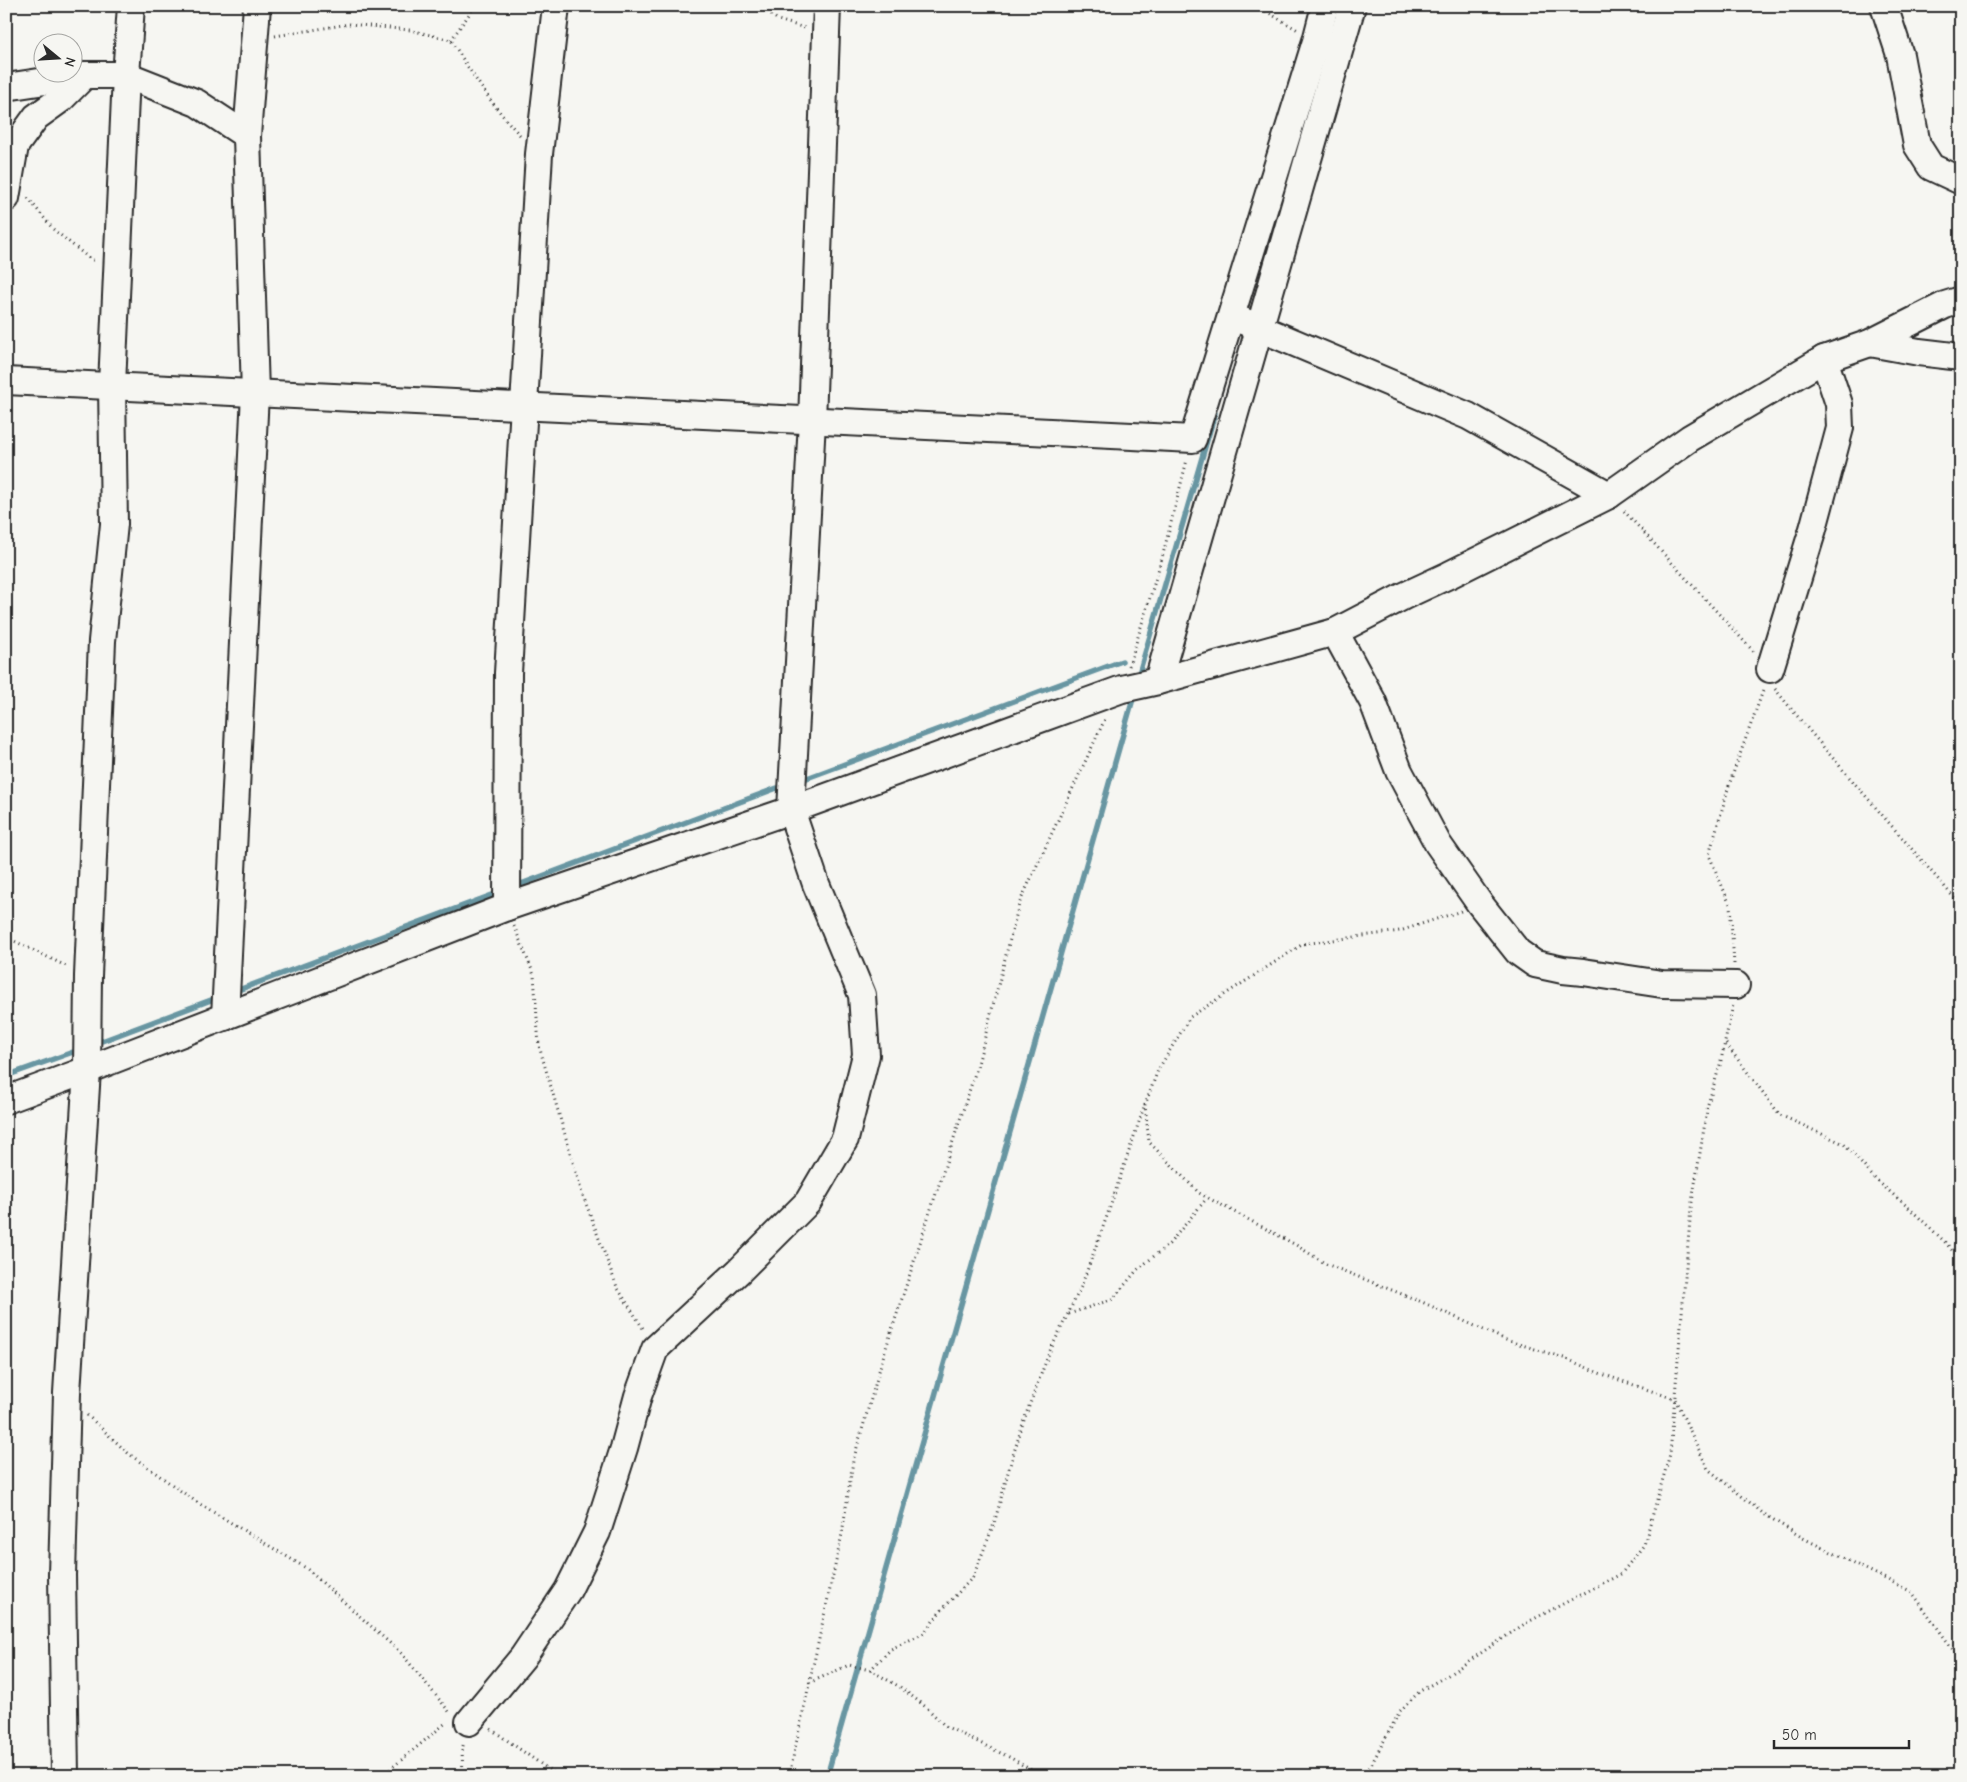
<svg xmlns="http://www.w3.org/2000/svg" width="1967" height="1782" viewBox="0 0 1967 1782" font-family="'Comic Neue',sans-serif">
<rect width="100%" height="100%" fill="#f6f6f2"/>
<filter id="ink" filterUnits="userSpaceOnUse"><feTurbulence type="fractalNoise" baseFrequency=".02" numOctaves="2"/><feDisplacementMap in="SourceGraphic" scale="10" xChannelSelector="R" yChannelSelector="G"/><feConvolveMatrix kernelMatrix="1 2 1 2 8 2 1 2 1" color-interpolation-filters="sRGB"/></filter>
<g filter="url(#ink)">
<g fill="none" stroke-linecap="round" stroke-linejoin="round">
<g stroke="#6896a2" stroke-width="5.5">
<path d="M 1140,670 L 1215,413"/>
<path d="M 807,778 L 1122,661"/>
<path d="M 521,884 L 777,788"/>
<path d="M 241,989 L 492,895"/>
<path d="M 102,1041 L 211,1000"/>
<path d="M 6,1076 L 73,1052"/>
<path d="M 827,1776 L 1133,699"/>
</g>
<defs>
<g id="minor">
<path d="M 1884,6 L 1900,55 L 1917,145 L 1931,167 L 1961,181"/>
<path d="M 6,87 L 85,75 L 126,75 L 197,103 L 247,136"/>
<path d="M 6,198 L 15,146 L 36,117 L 61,99 L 85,75"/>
<path d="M 1243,321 L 1468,416 L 1609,495"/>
<path d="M 1870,343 L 1919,352 L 1961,357"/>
<path d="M 6,381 L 1193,439 L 1316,41 L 1325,6"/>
<path d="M 1335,632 L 1373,702 L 1399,771 L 1438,844 L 1480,904 L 1518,952 L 1535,964 L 1563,970 L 1583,972 L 1662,984 L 1736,985"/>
<path d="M 1770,669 L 1813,529 L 1840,428 L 1839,404 L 1824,359"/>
<path d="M 1158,681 L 1352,6"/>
<path d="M 507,907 L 508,673 L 539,154 L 556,6"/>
<path d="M 225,1017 L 255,393 L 247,136 L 257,6"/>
<path d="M 6,1100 L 87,1070 L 507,907 L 791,810 L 1122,689 L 1158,681 L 1335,632 L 1404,596 L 1449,575 L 1609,495 L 1690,438 L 1824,359 L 1870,343 L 1945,305 L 1961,300"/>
<path d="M 469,1722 L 523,1657 L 568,1590 L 597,1532 L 624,1448 L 638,1396 L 655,1349 L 739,1271 L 808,1202 L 845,1139 L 866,1055 L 862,995 L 816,884 L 791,810 L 812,421 L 827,6"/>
<path d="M 65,1776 L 62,1575 L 67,1393 L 87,1070 L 88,976 L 102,641 L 114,524 L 112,385 L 126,75 L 131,6"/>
</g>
</defs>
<use href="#minor" stroke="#2b2b2b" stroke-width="30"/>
<g stroke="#2b2b2b" stroke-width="3" stroke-dasharray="1 4" stroke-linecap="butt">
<path d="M 759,6 L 778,20 L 805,28"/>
<path d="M 1257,6 L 1298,30"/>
<path d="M 275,36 L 349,24 L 410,30 L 451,40 C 472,74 492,106 520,135"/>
<path d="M 451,40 L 475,6"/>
<path d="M 28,198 L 53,229 L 90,259 L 96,261"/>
<path d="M 1624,511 L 1754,652"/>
<path d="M 1129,666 L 1162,558 L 1187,460"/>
<path d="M 1775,689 C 1835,763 1899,833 1961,906"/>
<path d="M 1461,911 L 1400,931 L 1303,944 L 1190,1017 L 1158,1070 L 1145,1105 L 1149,1142 L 1199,1193 L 1296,1245 L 1326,1264 L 1422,1302 L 1506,1340 L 1567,1359 L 1599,1373 L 1675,1399 L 1708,1469 L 1764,1514 L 1803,1538 L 1912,1592 L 1961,1661"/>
<path d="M 514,926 L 534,975 L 539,1046 L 582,1193 L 617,1287 L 644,1330"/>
<path d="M 6,937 L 66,966"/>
<path d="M 1734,964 L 1730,905 L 1709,855 L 1730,782 L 1764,688"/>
<path d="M 1726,1044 L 1780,1115 L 1844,1144 L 1876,1180 L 1908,1207 L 1944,1241 L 1961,1260"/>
<path d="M 1069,1314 L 1113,1299 L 1137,1270 L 1169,1244 L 1207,1198"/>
<path d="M 87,1415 L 129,1454 L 195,1501 L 306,1568 L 402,1654 L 451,1714"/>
<path d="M 870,1670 L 891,1649 L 924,1633 L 940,1612 L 973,1577 L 994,1524 L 1010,1465 L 1025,1417 L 1049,1353 L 1081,1287 L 1107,1216 L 1144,1107"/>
<path d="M 809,1683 L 849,1665 L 870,1670 L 900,1687 L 926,1707 L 945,1726 L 1011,1758 L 1041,1776"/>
<path d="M 491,1729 L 558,1776"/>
<path d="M 382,1776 L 447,1722"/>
<path d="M 463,1776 L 462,1750 L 464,1742"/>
<path d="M 789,1776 L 842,1534 L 853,1461 L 884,1354 L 978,1064 L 1019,904 L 1105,719"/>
<path d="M 1363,1776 L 1371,1765 L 1400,1711 L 1420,1691 L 1448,1675 L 1526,1623 L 1621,1574 L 1644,1545 L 1670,1454 L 1691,1208 L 1708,1104 L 1720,1065 L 1733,1005"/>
</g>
<use href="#minor" stroke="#f6f6f2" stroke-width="26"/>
</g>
</g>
<rect width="1967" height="1782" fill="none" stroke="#f6f6f2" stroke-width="25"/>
<rect x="12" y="12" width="1942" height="1757" fill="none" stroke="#2b2b2b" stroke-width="2" filter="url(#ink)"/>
<g transform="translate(58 58) rotate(108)"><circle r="24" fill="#f6f6f2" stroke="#a5a5a2"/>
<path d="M0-4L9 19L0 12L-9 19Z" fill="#2b2b2b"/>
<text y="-8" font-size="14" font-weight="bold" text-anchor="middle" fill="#2b2b2b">N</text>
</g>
<path d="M1774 1740v8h135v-8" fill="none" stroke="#2b2b2b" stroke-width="2.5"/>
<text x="1782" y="1740" font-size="15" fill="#2b2b2b" stroke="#f6f6f2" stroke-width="4" paint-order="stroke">50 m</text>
</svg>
